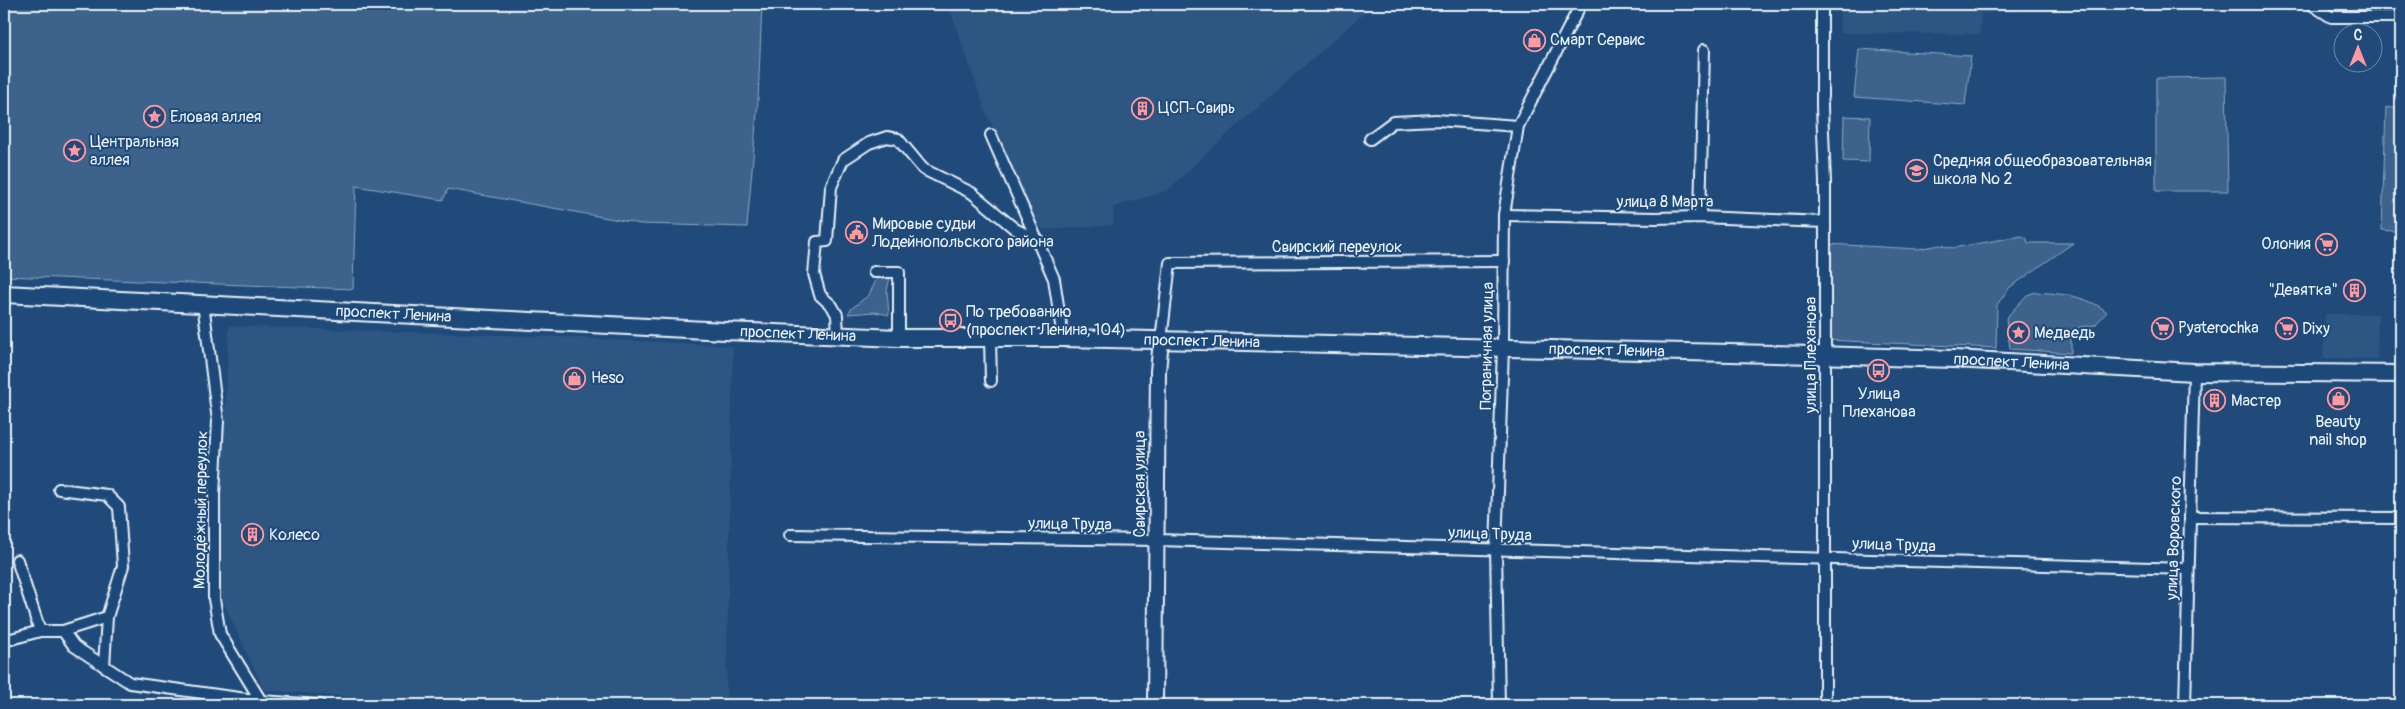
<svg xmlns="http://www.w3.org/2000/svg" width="2405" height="709" viewBox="0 0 2405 709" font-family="Pangolin,sans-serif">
<rect width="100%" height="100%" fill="#1f4a7a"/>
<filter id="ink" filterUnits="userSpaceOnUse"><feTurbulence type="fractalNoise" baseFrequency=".02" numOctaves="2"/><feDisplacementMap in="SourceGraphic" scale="10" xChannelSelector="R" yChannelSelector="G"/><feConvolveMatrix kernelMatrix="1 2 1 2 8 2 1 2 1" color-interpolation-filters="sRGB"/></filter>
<g filter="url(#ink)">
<g fill="#2e5683">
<path d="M 948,4 L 1374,4 L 1211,149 L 1167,191 L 1113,207 L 1113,225 L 1044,230 L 1036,224 L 986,112 Z"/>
<path d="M 1840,4 L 2122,4 L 2122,8 L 1981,13 L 1980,34 L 1840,33 Z"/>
<path d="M 2325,314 L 2378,314 L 2377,359 L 2323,358 Z"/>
<path d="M 229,326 L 560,337 L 733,346 L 726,705 L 448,705 L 264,690 L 217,589 Z"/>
</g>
<g fill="#3c628c" stroke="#92aac2">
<path d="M 4,4 L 762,4 L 758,101 L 747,227 L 641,224 L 448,189 L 443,200 L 356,186 L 353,289 L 4,276 Z"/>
<path d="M 1859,49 L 1971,56 L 1965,105 L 1854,97 Z"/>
<path d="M 2226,77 L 2228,191 L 2156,191 L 2156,78 Z"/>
<path d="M 2386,107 L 2401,109 L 2401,232 L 2382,230 Z"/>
<path d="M 1844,116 L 1870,117 L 1869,162 L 1843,161 Z"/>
<path d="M 2022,236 L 2027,239 L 2028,243 L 2073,243 L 2009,288 L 1997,305 L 1996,348 L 1825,340 L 1828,244 L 1918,249 L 1940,245 L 1952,248 Z"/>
<path d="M 890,277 L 887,291 L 889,315 L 875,312 L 848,314 L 852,308 L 869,295 L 877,278 Z"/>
<path d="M 2036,292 C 2062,294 2086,295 2107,312 L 2095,325 L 2079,327 L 2071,335 L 2071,353 L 2010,349 L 2006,318 L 2027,295 Z"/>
</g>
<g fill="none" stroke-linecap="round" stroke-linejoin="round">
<defs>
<g id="minor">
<path d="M 1822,4 L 1822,107 L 1825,182 L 1825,705"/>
<path d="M 2311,4 L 2331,17 L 2401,17"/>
<path d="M 991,135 L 1054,279 L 1063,338"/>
<path d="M 1370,139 L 1393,122 L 1436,120 L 1518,126"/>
<path d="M 1504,215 L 1655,218 L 1700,217 L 1825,222"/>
<path d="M 1700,217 L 1704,50"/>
<path d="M 874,272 L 899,272 L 899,338"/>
<path d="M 203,303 L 218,421 L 214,495 L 214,599 L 220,634 L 261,701"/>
<path d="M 838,336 L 837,315 L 832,306 L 820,295 L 814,274 L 817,242 L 827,241 L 831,187 L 843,160 L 869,143 L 887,137 L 898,139 L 923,169 L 972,193 L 1015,229 L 1039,241"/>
<path d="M 990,339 L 991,381"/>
<path d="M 1161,341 L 1170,263 L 1504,261"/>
<path d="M 59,489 L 107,495 L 119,507 L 123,566 L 107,617"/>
<path d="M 2190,517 L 2401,518"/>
<path d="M 790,535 L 1157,540 L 2188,569"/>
<path d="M 17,560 L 40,631"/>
<path d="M 63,631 L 107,617 L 104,666"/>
<path d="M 4,641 L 40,631 L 63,631 L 74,646 L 130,683 L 261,701 L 320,705"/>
<path d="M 1499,705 L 1496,549 L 1503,348 L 1504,215 L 1518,126 L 1581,4"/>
<path d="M 2185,705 L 2194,372"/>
</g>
<path id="tertiary" d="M 1155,705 L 1158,371 L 1161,341"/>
<g id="primary">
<path id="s1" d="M 4,294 L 725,331 L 899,338 L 1063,338 L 1815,355 L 1954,359 L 2194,372 L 2401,374"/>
</g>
</defs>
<use href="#minor" stroke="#e8f1f8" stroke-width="14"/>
<use href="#tertiary" stroke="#e8f1f8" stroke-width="18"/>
<use href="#primary" stroke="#e8f1f8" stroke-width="20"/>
<use href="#minor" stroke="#1f4a7a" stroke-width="10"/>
<use href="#tertiary" stroke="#1f4a7a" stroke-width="14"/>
<use href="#primary" stroke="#1f4a7a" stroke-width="16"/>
</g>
</g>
<defs>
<symbol id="shop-ring" viewBox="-11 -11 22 22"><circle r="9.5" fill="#1f4a7a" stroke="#ff9aa2" stroke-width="1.5"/><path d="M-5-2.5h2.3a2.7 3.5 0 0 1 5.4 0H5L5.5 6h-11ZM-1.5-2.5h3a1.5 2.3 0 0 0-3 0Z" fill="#ff9aa2"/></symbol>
<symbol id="building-ring" viewBox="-11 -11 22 22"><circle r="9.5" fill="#1f4a7a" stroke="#ff9aa2" stroke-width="1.5"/><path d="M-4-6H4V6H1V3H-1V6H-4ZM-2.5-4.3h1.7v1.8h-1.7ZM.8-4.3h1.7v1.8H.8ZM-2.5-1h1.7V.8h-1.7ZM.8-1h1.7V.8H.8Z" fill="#ff9aa2"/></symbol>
<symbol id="sight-ring" viewBox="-11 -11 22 22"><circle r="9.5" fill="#1f4a7a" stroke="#ff9aa2" stroke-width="1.5"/><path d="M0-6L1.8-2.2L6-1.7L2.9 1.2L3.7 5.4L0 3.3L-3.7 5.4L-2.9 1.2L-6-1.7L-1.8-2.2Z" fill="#ff9aa2"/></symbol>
<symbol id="school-ring" viewBox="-11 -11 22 22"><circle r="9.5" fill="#1f4a7a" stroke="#ff9aa2" stroke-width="1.5"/><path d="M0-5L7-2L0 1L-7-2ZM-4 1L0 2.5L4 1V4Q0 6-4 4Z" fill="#ff9aa2"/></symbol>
<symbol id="civic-ring" viewBox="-11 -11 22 22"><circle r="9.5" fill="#1f4a7a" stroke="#ff9aa2" stroke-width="1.5"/><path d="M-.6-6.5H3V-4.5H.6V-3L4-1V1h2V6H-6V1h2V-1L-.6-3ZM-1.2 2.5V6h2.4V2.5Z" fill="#ff9aa2"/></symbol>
<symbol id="supermarket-ring" viewBox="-11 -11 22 22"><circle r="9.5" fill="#1f4a7a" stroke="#ff9aa2" stroke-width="1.5"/><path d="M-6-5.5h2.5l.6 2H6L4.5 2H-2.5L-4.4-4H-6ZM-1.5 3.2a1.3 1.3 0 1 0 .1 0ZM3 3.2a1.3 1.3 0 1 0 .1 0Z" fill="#ff9aa2"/></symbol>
<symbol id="bus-ring" viewBox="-11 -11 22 22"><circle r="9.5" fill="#1f4a7a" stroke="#ff9aa2" stroke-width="1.5"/><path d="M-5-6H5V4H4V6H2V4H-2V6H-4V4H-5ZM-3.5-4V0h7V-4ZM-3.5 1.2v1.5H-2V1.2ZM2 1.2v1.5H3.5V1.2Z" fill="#ff9aa2"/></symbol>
</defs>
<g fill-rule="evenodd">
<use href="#shop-ring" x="1522" y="28" width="25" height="25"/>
<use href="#building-ring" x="1130" y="96" width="25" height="25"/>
<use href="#sight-ring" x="142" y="104" width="25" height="25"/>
<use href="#sight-ring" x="62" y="138" width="25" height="25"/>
<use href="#school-ring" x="1904" y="158" width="25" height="25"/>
<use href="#civic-ring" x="844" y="220" width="25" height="25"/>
<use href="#supermarket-ring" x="2314" y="232" width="25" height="25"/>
<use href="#building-ring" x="2342" y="278" width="25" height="25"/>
<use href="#bus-ring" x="938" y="308" width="25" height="25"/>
<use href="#supermarket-ring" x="2150" y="316" width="25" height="25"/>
<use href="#supermarket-ring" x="2274" y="316" width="25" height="25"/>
<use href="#sight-ring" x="2006" y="320" width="25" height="25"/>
<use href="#bus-ring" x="1866" y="358" width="25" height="25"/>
<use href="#shop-ring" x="562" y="366" width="25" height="25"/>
<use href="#shop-ring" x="2326" y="386" width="25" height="25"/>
<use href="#building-ring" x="2202" y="388" width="25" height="25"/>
<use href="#building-ring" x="240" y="522" width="25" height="25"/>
</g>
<g text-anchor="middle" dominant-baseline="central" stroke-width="4" stroke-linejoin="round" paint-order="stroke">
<g font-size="16" fill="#e8f1f8" stroke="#1f4a7a" text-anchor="start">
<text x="1550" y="40">Смарт Сервис</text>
<text x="1158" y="108">ЦСП-Свирь</text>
<text x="170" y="117">Еловая аллея</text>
<text x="90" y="142">Центральная<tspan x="90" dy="18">аллея</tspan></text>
<text x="1933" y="161">Средняя общеобразовательная<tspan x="1933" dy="18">школа № 2</tspan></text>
<text x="872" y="224">Мировые судьи<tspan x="872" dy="18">Лодейнопольского района</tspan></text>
<text x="2311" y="244" text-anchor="end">Олония</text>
<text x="2338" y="290" text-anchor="end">"Девятка"</text>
<text x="966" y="312">По требованию<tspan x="966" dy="18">(проспект Ленина, 104)</tspan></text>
<text x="2178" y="328">Pyaterochka</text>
<text x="2302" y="329">Dixy</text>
<text x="2034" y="333">Медведь</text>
<text x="591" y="378">Heso</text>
<text x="1879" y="394" text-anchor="middle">Улица<tspan x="1879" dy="18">Плеханова</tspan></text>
<text x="2231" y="401">Мастер</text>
<text x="2338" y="422" text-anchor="middle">Beauty<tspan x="2338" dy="18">nail shop</tspan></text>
<text x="269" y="535">Колесо</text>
</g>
<g font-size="16" fill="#e8f1f8" stroke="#1f4a7a">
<text x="1665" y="202">улица 8 Марта</text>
<text x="1337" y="247">Свирский переулок</text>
<text stroke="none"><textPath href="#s1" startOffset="390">проспект Ленина</textPath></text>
<text stroke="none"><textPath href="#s1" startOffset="795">проспект Ленина</textPath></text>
<text stroke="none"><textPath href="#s1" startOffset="1199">проспект Ленина</textPath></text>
<text transform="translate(1487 346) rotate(-89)">Пограничная улица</text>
<text stroke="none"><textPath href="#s1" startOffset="1604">проспект Ленина</textPath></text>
<text transform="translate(1811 355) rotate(-90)">улица Плеханова</text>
<text stroke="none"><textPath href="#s1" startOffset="2009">проспект Ленина</textPath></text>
<text transform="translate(1140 484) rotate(-90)">Свирская улица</text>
<text transform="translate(201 510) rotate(-89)">Молодёжный переулок</text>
<text transform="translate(1070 524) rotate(1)">улица Труда</text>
<text transform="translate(1490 534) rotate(2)">улица Труда</text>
<text transform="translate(2174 538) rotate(-88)">улица Воровского</text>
<text transform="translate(1894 545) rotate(2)">улица Труда</text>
</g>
</g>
<rect width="2405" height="709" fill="none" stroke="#1f4a7a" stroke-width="20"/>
<rect x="10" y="10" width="2385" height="689" fill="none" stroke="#e8f1f8" stroke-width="2" filter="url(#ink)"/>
<g transform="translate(2358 48)"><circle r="24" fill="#1f4a7a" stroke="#6f8dac"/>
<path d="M0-4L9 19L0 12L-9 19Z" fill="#ff9aa2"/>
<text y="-8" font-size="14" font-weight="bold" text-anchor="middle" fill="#e8f1f8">С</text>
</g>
</svg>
